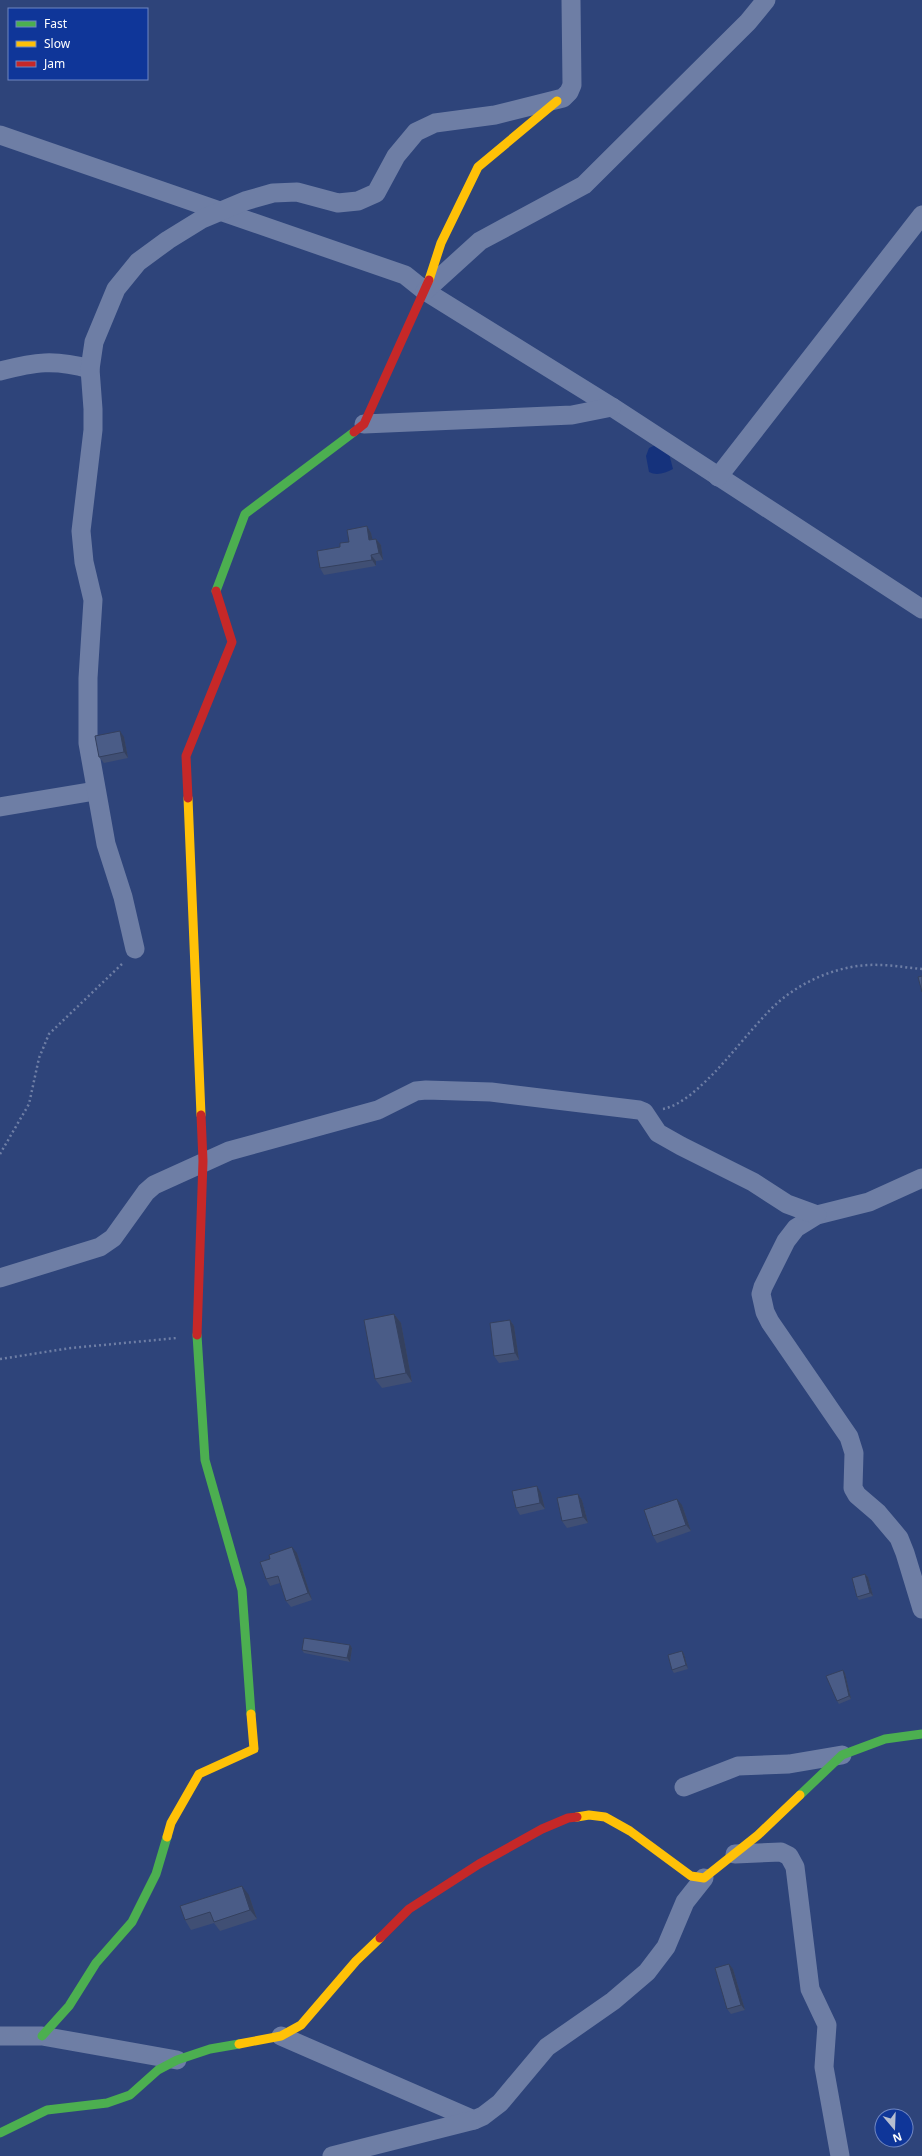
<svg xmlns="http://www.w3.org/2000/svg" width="922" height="2156" viewBox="0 0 922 2156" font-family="'Noto Sans',sans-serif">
<rect width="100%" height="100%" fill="#2e447a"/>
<path fill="#15327c" d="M 660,443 L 667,446 L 673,469 C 665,473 657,476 649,472 L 646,456 L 649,448 Z"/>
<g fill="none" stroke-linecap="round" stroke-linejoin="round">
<g stroke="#6e7ea5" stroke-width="2.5" stroke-dasharray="2 3" stroke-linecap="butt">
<path d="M 663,1109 C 682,1105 700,1087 714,1073 C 734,1052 752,1028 773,1007 C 800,981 842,963 880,965 C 894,965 908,968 922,969"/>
<path d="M 0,1154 L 29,1104 L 39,1058 L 49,1034 L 123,963"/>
<path d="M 0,1359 L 71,1348 L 177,1338"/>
</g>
<g stroke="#6e7ea5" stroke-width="19">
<path d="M 0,135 L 405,275 L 425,291 L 612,407 L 922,609"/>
<path d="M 425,291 L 480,241 L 584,185 L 748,22 L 766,0"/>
<path d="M 0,371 C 35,362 54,359 90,369"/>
<path d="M 364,424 L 572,415 L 612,407"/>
<path d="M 718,477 L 922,215"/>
<path d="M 0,807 L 95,791"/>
<path d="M 135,949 L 123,897 L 106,844 L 88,743 L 88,678 L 93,600 L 84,562 L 81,531 L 93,430 L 93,409 L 90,369 L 94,342 L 116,289 L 138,262 L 168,240 L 202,219 L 245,201 L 273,193 L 297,192 L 338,203 L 358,201 L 376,193 L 396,156 L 416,132 L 435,123 L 495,115 L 563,98 L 569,92 L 572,85 L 571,0"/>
<path d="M 922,1178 L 869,1202 L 817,1215 L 796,1228 L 786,1241 L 763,1287 L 761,1294 L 765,1312 L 770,1322 L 849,1437 L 854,1453 L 853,1488 L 857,1495 L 878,1513 L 899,1538 L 905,1553 L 922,1609"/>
<path d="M 0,1278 L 100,1247 L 113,1238 L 146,1192 L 154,1185 L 229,1151 L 378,1110 L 416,1091 L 426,1090 L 491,1092 L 639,1110 L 644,1112 L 658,1133 L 681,1146 L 753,1182 L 787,1204 L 817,1215"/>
<path d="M 684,1787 L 738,1766 L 789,1764 L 842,1755"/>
<path d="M 735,1854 L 781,1852 L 789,1856 L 795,1867 L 810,1989 L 827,2025 L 824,2067 L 840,2156"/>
<path d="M 0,2036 L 42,2036 L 177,2060"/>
<path d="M 281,2036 L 474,2120"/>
<path d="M 332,2156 L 474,2120 L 483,2116 L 500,2103 L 547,2047 L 613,2001 L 647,1972 L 666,1947 L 685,1902 L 704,1878"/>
</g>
<g stroke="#4caf50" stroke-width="9">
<path d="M 216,591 L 245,514 L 354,432"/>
<path d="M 197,1335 L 205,1460 L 242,1590 L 251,1714"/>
<path d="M 800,1795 L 842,1755 L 885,1739 L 922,1734"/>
<path d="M 42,2036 L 69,2006 L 96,1963 L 132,1922 L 156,1874 L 167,1837"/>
<path d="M 0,2133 L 47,2110 L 107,2103 L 130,2095 L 158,2070 L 177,2060 L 210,2049 L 239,2044"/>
</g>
<g stroke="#ffc107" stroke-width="9">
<path d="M 429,280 L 441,243 L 478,167 L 557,101"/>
<path d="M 188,798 L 201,1115"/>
<path d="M 577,1817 L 589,1815 L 605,1817 L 630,1831 L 691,1876 L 704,1878 L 758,1835 L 800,1795"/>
<path d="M 167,1837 L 171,1823 L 199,1774 L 254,1749 L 251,1714"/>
<path d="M 239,2044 L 281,2036 L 301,2025 L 356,1961 L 380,1938"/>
</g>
<g stroke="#c62828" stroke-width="9">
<path d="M 354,432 L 364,424 L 429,280"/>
<path d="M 188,798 L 186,756 L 232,642 L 216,591"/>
<path d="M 197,1335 L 203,1161 L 201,1115"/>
<path d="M 380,1938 L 409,1909 L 479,1864 L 542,1829 L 568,1818 L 577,1817"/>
</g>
</g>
<g fill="#404f74">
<path d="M 367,526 L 371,533 L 372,539 L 376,539 L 381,545 L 383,560 L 376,561 L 376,566 L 324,575 L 320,568 L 340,547 L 349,542 Z"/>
<path d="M 124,737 L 128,758 L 104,763 L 99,757 Z"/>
<path d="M 394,1314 L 401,1323 L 412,1382 L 382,1388 L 375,1379 Z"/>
<path d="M 510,1320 L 514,1326 L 519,1360 L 499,1363 L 494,1356 Z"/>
<path d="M 541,1493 L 545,1509 L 520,1515 L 516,1508 Z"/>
<path d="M 578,1494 L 582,1500 L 588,1523 L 567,1528 L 562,1521 Z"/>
<path d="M 682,1505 L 691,1531 L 657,1543 L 653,1536 Z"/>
<path d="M 297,1553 L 312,1600 L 291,1607 L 286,1601 L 280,1583 L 270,1586 L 266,1579 Z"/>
<path d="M 865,1574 L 868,1577 L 873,1596 L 859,1600 L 857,1597 Z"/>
<path d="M 350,1645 L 352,1648 L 350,1662 L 304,1653 L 302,1650 Z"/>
<path d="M 682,1651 L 684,1654 L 688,1669 L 674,1673 L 672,1670 Z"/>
<path d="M 843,1670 L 845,1673 L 851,1699 L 839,1704 L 837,1701 Z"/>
<path d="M 249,1895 L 257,1919 L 220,1931 L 214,1923 L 191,1930 L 185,1920 Z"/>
<path d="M 729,1964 L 733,1969 L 745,2010 L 731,2014 L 727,2009 Z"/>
</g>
<g fill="#34405e">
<path d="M 367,526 L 371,533 L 374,546 L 369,540 Z"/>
<path d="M 376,539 L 381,545 L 383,560 L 379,553 Z"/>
<path d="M 371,555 L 376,561 L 376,566 L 372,560 Z"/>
<path d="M 120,731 L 124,737 L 128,758 L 124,752 Z"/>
<path d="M 394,1314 L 401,1323 L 412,1382 L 406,1373 Z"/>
<path d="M 510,1320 L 514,1326 L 519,1360 L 515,1353 Z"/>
<path d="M 537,1486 L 541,1493 L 545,1509 L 540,1503 Z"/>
<path d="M 578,1494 L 582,1500 L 588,1523 L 583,1517 Z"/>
<path d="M 677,1499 L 682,1505 L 691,1531 L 686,1525 Z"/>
<path d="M 292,1547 L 297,1553 L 312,1600 L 308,1593 Z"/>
<path d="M 865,1574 L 868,1577 L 873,1596 L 870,1593 Z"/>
<path d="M 350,1645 L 352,1648 L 350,1662 L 347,1658 Z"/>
<path d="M 682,1651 L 684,1654 L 688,1669 L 686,1665 Z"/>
<path d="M 843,1670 L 845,1673 L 851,1699 L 849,1696 Z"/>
<path d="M 242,1886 L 249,1895 L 257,1919 L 250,1910 Z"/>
<path d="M 729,1964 L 733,1969 L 745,2010 L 741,2005 Z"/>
</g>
<g fill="#4a5c87" stroke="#34405e">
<path d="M 367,526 L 369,540 L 376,539 L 379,553 L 371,555 L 372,560 L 320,568 L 317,551 L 340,547 L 340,543 L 349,542 L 347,530 Z"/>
<path d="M 120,731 L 124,752 L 99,757 L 95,736 Z"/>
<path d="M 922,976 L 922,992 L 918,977 Z"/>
<path d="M 394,1314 L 406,1373 L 375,1379 L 364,1320 Z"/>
<path d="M 510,1320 L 515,1353 L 494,1356 L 490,1323 Z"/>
<path d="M 537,1486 L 540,1503 L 516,1508 L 512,1491 Z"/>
<path d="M 578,1494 L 583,1517 L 562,1521 L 557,1498 Z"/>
<path d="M 677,1499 L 686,1525 L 653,1536 L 644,1510 Z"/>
<path d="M 292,1547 L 308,1593 L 286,1601 L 278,1576 L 266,1579 L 260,1562 L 270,1559 L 269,1555 Z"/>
<path d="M 865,1574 L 870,1593 L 857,1597 L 852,1578 Z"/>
<path d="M 304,1638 L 350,1645 L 347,1658 L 302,1650 Z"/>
<path d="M 682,1651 L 686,1665 L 672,1670 L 668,1655 Z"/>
<path d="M 843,1670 L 849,1696 L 837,1701 L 826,1676 Z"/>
<path d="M 242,1886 L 250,1910 L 214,1922 L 210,1912 L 185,1920 L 180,1906 Z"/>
<path d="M 729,1964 L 741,2005 L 727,2009 L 715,1968 Z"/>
</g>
<rect x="8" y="8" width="140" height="72" fill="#0f3699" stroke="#6f86c2"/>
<rect x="16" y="21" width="20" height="6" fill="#4caf50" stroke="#6f86c2"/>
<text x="44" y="28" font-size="12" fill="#ffffff">Fast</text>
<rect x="16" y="41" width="20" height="6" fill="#ffc107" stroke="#6f86c2"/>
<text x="44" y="48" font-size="12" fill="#ffffff">Slow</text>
<rect x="16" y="61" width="20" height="6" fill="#c62828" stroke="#6f86c2"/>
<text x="44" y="68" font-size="12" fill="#ffffff">Jam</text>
<g transform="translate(894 2128) rotate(161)"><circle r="19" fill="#0f3699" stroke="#6f86c2"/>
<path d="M0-3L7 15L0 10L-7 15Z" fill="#b6bed0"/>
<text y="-6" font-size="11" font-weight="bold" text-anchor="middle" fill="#ffffff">N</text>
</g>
</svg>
